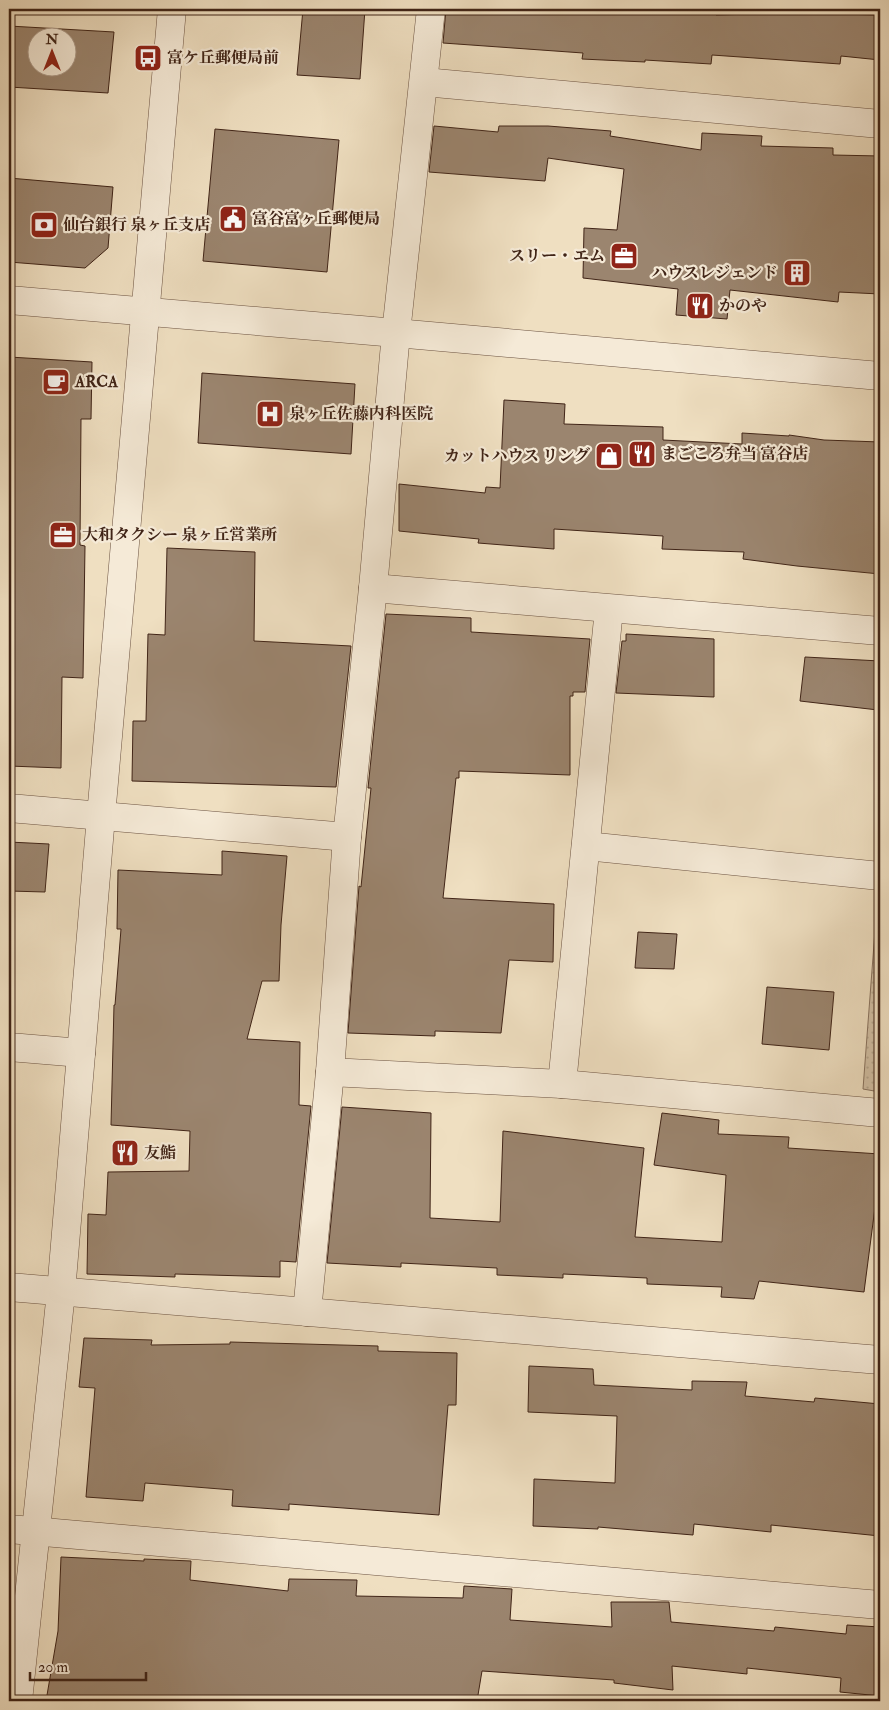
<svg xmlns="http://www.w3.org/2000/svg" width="889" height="1710" viewBox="0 0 889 1710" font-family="'IM FELL Double Pica','Noto Serif JP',serif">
<defs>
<pattern id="park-dots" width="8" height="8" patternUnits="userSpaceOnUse" patternTransform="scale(1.25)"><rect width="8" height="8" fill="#d1bfa4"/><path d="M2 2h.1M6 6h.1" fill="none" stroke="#b4a48c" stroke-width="1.8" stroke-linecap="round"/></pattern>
</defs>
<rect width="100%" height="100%" fill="#efdfc1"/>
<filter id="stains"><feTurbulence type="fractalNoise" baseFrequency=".004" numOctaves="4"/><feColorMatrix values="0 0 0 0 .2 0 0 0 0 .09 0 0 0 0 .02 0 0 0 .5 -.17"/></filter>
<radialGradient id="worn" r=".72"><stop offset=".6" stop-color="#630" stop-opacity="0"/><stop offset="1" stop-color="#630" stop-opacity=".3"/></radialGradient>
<path fill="url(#park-dots)" stroke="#88725e" d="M 878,891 L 880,891 L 880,1092 L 863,1089 Z"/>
<g fill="#9b856f" stroke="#402417" fill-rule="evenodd">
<path d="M 303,9 L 365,9 L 360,79 L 297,75 Z"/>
<path d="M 446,9 L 717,9 L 716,15 L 792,13 L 880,15 L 880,60 L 841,56 L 840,64 L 712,55 L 711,64 L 645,60 L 645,62 L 582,59 L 583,53 L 443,43 Z"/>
<path d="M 9,26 L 114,32 L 108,93 L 9,87 ZM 38,38 L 68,38 L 68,68 L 38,68 Z"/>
<path d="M 434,126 L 498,132 L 499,126 L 548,126 L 611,131 L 610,136 L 701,150 L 702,133 L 762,136 L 761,146 L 833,148 L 833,155 L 880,156 L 880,294 L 839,292 L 838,302 L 730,290 L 727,319 L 676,315 L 678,289 L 583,278 L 584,228 L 617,230 L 624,169 L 548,158 L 545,181 L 429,172 Z"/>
<path d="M 215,129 L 339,140 L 327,272 L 203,261 Z"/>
<path d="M 9,178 L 113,187 L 108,248 L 85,268 L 9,262 Z"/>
<path d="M 9,357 L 92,362 L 91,419 L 81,419 L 80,545 L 85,546 L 83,678 L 62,677 L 61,768 L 9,766 Z"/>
<path d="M 202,373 L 355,384 L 351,454 L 198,443 Z"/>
<path d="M 504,400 L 565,404 L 564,424 L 663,427 L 663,440 L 742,444 L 742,433 L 789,436 L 789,435 L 824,440 L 880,442 L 880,574 L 797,566 L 743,559 L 744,552 L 662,549 L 663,536 L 554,529 L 554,549 L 478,543 L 479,539 L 399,531 L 399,484 L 485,493 L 486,487 L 500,488 Z"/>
<path d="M 167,548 L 255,552 L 254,641 L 351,646 L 336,787 L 132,781 L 133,721 L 146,721 L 148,634 L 165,635 Z"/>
<path d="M 386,614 L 471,618 L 471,632 L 590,639 L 585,692 L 573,692 L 573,696 L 570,696 L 570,775 L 459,771 L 459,778 L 456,778 L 443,898 L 554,904 L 553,962 L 509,960 L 501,1033 L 435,1031 L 435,1036 L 348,1033 L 359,886 L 361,887 L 371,788 L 368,788 Z"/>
<path d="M 626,634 L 714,639 L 714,697 L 616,693 L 622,641 L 626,641 Z"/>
<path d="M 805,657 L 880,661 L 880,687 L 878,710 L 800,701 Z"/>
<path d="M 9,842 L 49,844 L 45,892 L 9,891 Z"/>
<path d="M 222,851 L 287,856 L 281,925 L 279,981 L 262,981 L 247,1039 L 300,1042 L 299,1105 L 311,1106 L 296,1262 L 280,1261 L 280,1277 L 175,1274 L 175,1277 L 87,1274 L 88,1214 L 106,1215 L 108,1172 L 189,1171 L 190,1131 L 111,1125 L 114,1005 L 115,1005 L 121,929 L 117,929 L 118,870 L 222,875 Z"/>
<path d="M 638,932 L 677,934 L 674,969 L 635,968 Z"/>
<path d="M 767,987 L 834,992 L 829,1050 L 762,1044 Z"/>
<path d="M 342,1107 L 431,1113 L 430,1218 L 500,1222 L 503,1131 L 644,1148 L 635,1237 L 722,1242 L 726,1175 L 654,1165 L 662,1113 L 719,1120 L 718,1134 L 789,1137 L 788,1148 L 880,1154 L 880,1193 L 877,1192 L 864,1292 L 759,1281 L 754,1299 L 721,1297 L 722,1287 L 647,1284 L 647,1278 L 563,1274 L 563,1278 L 497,1275 L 497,1268 L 401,1263 L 401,1267 L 327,1263 Z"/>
<path d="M 84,1338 L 152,1340 L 151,1345 L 230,1344 L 230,1342 L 378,1346 L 378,1351 L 457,1353 L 456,1405 L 448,1405 L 439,1515 L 289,1504 L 289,1510 L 232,1506 L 233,1490 L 145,1483 L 143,1501 L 86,1497 L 95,1388 L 79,1387 Z"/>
<path d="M 529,1366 L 593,1369 L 594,1385 L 692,1390 L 692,1381 L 747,1382 L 745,1396 L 814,1402 L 815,1398 L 880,1404 L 880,1536 L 771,1525 L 771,1532 L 694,1524 L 693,1535 L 598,1527 L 598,1529 L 533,1526 L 534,1479 L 615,1483 L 617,1416 L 528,1412 Z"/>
<path d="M 61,1557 L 144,1561 L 144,1559 L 191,1561 L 190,1580 L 288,1591 L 289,1579 L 357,1580 L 356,1596 L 463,1598 L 464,1586 L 512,1589 L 510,1620 L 612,1627 L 611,1602 L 669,1602 L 671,1622 L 774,1631 L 775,1627 L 846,1634 L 847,1625 L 880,1627 L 880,1696 L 840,1692 L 841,1678 L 747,1668 L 747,1674 L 672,1666 L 673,1690 L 614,1683 L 614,1680 L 482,1671 L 477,1701 L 46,1701 L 58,1631 Z"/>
</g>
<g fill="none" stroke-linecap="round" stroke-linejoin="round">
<defs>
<g id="minor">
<path d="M 424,82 L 880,124"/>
<path d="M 373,588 L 880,631"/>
<path d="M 9,808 L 347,837"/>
<path d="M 586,846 L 880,876"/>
<path d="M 9,1047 L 81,1053"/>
<path d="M 330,1072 L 562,1084 L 880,1113"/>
<path d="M 562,1084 L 609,609"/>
<path d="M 9,1287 L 880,1360"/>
<path d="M 307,1312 L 330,1072 L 347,837 L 373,588 L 396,333 L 431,9"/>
<path d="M 9,1529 L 880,1605"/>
</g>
<g id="tertiary">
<path d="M 9,300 L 396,333 L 880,376"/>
<path d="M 18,1701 L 61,1292 L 101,816 L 172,9"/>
</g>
</defs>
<use href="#minor" stroke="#6c5342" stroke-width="29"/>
<use href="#tertiary" stroke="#6c5342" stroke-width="29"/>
<use href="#minor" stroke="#f5ead7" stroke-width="28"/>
<use href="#tertiary" stroke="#f5ead7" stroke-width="28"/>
</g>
<defs>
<symbol id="bus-square" viewBox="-11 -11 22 22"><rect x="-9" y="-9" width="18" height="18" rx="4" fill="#8f2418" stroke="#f5ead7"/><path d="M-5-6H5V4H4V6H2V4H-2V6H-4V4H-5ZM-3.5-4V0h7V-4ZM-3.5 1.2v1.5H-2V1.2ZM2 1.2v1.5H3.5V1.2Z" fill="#fff"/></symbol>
<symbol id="civic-square" viewBox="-11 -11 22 22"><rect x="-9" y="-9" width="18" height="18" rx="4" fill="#8f2418" stroke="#f5ead7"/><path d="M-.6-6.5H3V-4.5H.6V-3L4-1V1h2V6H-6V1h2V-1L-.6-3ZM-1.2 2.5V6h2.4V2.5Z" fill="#fff"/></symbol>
<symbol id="bank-square" viewBox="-11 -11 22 22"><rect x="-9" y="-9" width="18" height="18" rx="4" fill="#8f2418" stroke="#f5ead7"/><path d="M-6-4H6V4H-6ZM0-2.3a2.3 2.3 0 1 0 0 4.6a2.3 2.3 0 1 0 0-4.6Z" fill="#fff"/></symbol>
<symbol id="office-square" viewBox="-11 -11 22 22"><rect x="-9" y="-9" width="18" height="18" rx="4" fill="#8f2418" stroke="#f5ead7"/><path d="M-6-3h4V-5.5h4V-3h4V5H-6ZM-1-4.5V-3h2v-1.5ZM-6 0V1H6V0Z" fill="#fff"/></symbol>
<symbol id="building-square" viewBox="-11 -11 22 22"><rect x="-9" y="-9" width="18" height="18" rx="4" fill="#8f2418" stroke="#f5ead7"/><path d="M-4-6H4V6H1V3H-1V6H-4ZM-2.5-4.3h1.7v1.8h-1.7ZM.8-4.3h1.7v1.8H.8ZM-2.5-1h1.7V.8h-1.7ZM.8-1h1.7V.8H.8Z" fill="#fff"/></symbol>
<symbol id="restaurant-square" viewBox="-11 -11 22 22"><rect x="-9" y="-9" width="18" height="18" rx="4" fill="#8f2418" stroke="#f5ead7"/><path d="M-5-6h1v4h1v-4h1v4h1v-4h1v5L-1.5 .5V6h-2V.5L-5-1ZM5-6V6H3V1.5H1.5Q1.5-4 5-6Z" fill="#fff"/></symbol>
<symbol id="cafe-square" viewBox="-11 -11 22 22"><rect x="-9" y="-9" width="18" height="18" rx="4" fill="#8f2418" stroke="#f5ead7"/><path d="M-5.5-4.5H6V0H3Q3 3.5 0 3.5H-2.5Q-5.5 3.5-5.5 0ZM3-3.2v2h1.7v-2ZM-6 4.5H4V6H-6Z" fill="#fff"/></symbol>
<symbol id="hospital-square" viewBox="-11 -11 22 22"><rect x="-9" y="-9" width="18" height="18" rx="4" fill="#8f2418" stroke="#f5ead7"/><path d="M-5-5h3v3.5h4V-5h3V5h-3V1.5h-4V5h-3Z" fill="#fff"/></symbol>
<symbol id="shop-square" viewBox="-11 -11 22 22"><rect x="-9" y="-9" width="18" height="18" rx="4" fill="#8f2418" stroke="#f5ead7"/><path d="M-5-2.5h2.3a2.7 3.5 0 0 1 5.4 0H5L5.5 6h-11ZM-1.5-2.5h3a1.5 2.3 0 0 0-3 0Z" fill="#fff"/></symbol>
</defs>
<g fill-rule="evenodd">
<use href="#bus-square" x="132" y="42" width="32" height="32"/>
<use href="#civic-square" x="217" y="203" width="32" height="32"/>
<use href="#bank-square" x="28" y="209" width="32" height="32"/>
<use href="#office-square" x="608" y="240" width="32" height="32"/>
<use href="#building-square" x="781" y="257" width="32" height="32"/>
<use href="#restaurant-square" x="684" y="290" width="32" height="32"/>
<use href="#cafe-square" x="40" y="366" width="32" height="32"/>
<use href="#hospital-square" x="254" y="398" width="32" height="32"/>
<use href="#restaurant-square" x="626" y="438" width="32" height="32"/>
<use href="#shop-square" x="593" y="440" width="32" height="32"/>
<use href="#office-square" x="47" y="519" width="32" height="32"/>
<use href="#restaurant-square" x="109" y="1137" width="32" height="32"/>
</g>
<g text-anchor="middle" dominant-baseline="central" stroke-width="4.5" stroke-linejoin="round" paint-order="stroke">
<g font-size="16" font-weight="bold" fill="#402417" stroke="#f5ead7" text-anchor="start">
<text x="167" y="58">富ケ丘郵便局前</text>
<text x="252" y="219">富谷富ヶ丘郵便局</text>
<text x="63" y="225">仙台銀行 泉ヶ丘支店</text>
<text x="605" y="256" text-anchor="end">スリー・エム</text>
<text x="778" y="273" text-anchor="end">ハウスレジェンド</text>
<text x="719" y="306">かのや</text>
<text x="75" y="382">ARCA</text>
<text x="289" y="414">泉ヶ丘佐藤内科医院</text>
<text x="661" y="454">まごころ弁当 富谷店</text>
<text x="590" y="456" text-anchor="end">カットハウス リング</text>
<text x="82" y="535">大和タクシー 泉ヶ丘営業所</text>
<text x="144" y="1153">友鮨</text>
</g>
</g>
<rect width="889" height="1710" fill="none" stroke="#efdfc1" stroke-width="30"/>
<rect x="10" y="10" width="869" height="1690" fill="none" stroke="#402417" stroke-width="2.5"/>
<rect x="15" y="15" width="859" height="1680" fill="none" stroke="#402417"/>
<g transform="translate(52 52)"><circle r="24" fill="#f5ead7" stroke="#ad9b8a"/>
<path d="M0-4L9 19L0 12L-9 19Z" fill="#8f2418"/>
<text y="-8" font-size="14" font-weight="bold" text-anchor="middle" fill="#402417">N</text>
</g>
<path d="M30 1672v8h116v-8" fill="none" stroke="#402417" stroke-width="2.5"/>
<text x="38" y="1672" font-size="15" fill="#402417" stroke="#f5ead7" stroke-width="4" paint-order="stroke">20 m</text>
<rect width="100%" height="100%" filter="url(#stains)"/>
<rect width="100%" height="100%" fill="url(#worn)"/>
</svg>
